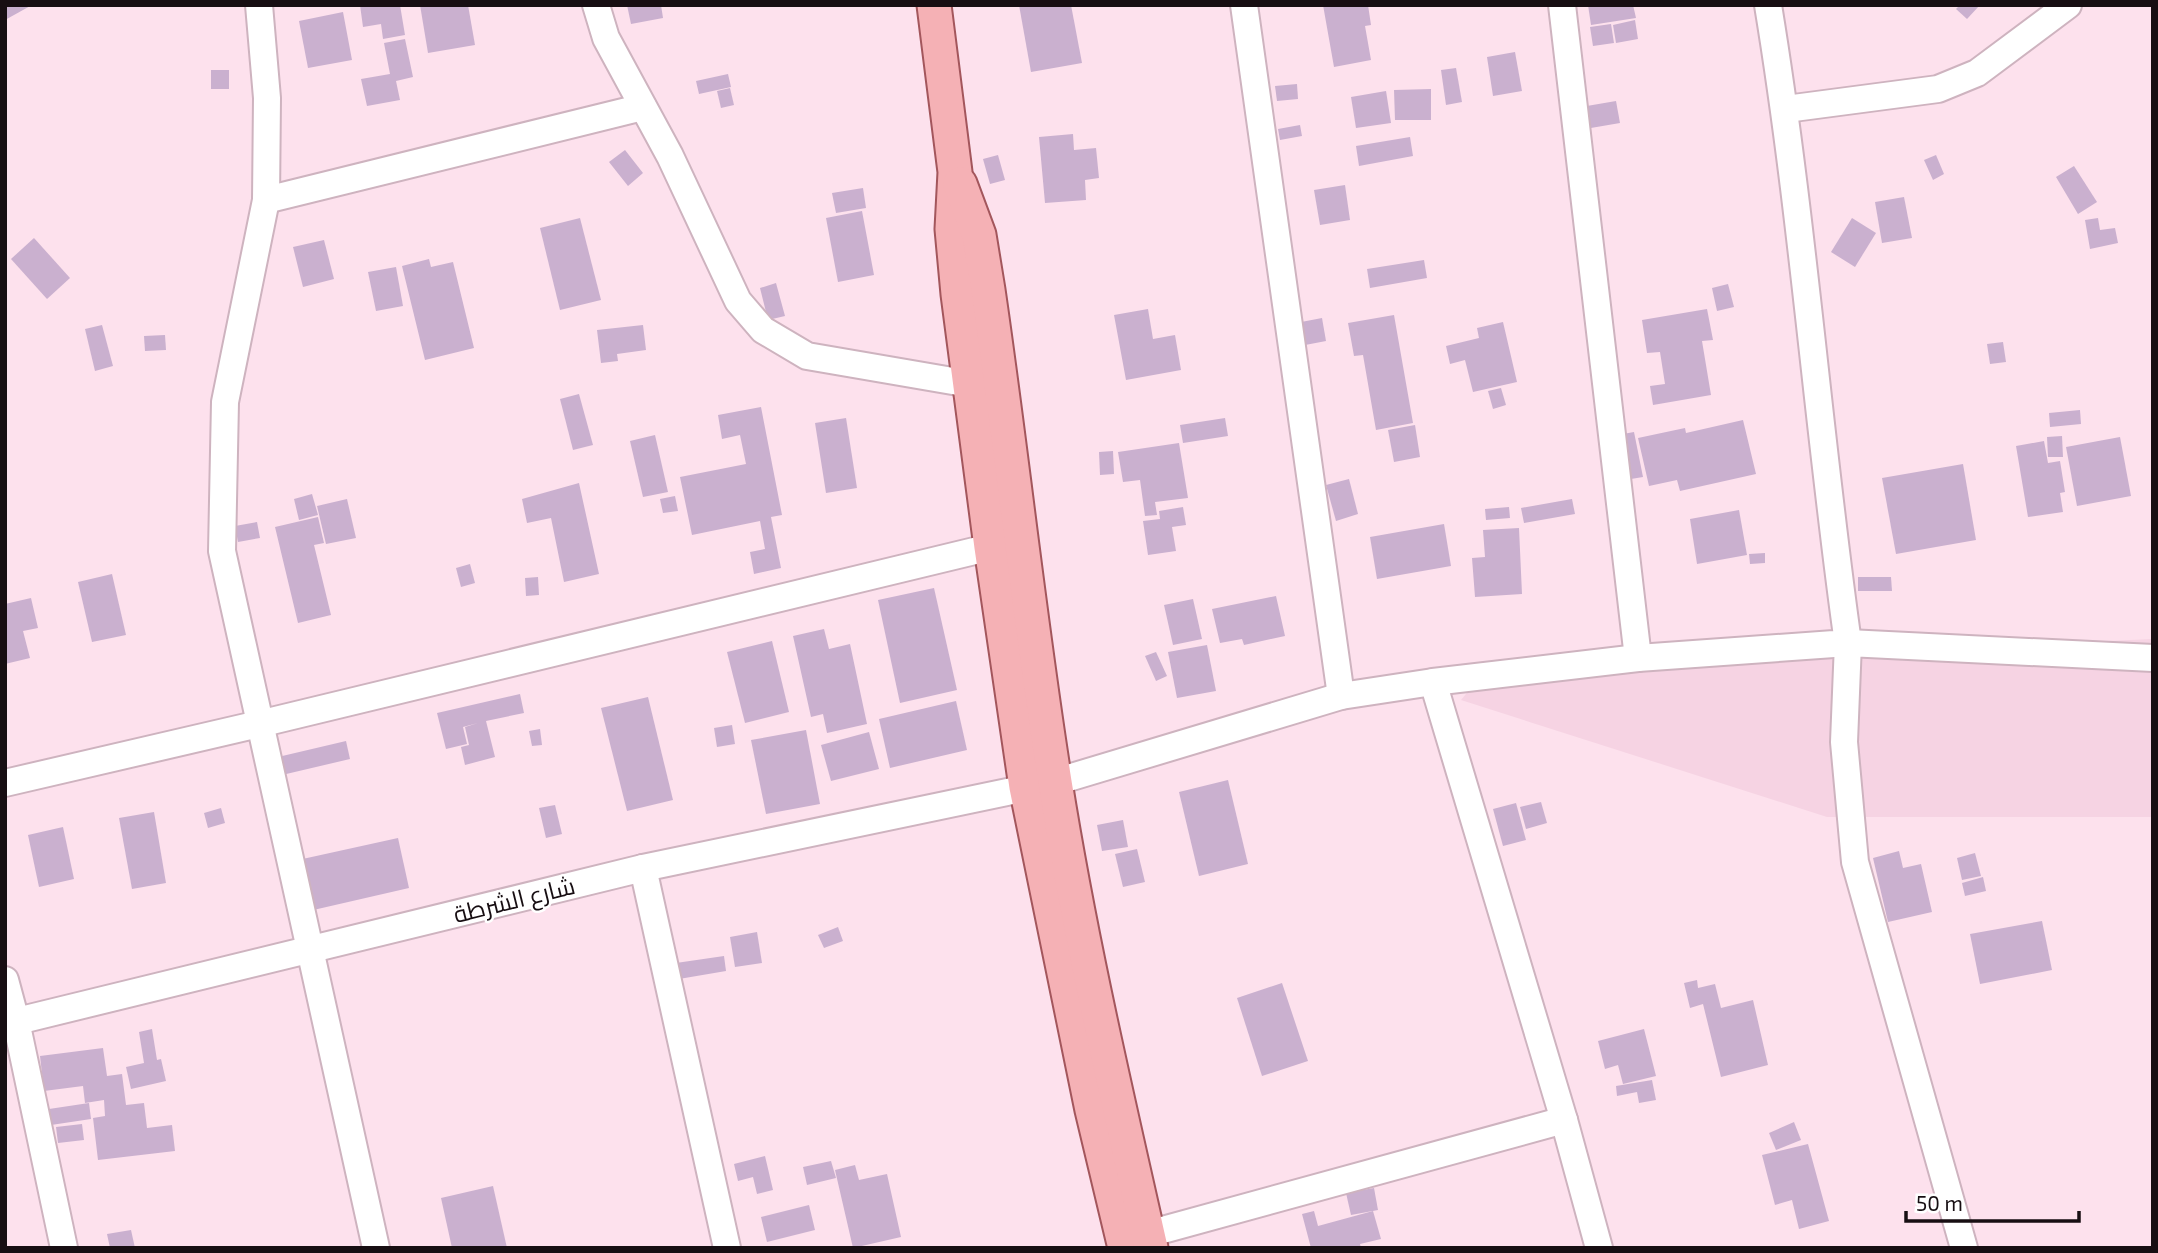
<svg xmlns="http://www.w3.org/2000/svg" width="2158" height="1253" viewBox="0 0 2158 1253" font-family="'Exo 2',Cairo,sans-serif">
<rect width="100%" height="100%" fill="#fde1ed"/>
<path fill="#f6d3e3" d="M 2153,639 L 2153,817 L 1827,817 L 1461,700 L 1480,677 L 1949,648 Z"/>
<g fill="#cab0cf">
<path d="M 5,5 L 32,5 L 5,20 Z"/>
<path d="M 360,5 L 400,5 L 405,35 L 383,39 L 381,24 L 363,27 Z"/>
<path d="M 420,5 L 468,5 L 475,45 L 428,53 Z"/>
<path d="M 627,5 L 661,5 L 663,18 L 631,24 Z"/>
<path d="M 1019,5 L 1071,5 L 1082,63 L 1031,72 Z"/>
<path d="M 1323,5 L 1368,5 L 1371,25 L 1365,26 L 1371,60 L 1334,67 Z"/>
<path d="M 1588,5 L 1633,5 L 1636,18 L 1591,25 Z"/>
<path d="M 1960,5 L 1980,5 L 1967,19 L 1956,9 Z"/>
<path d="M 343,12 L 352,60 L 308,68 L 299,21 Z"/>
<path d="M 1635,20 L 1638,39 L 1616,43 L 1613,25 Z"/>
<path d="M 1611,24 L 1614,43 L 1593,46 L 1590,27 Z"/>
<path d="M 405,39 L 413,77 L 396,81 L 400,100 L 367,106 L 361,79 L 390,74 L 384,43 Z"/>
<path d="M 1515,52 L 1522,91 L 1493,96 L 1487,57 Z"/>
<path d="M 1456,68 L 1462,102 L 1446,105 L 1441,70 Z"/>
<rect x="211" y="70" width="18" height="19"/>
<path d="M 728,74 L 731,87 L 699,94 L 696,81 Z"/>
<path d="M 1297,84 L 1298,99 L 1277,101 L 1275,86 Z"/>
<path d="M 730,88 L 734,105 L 721,108 L 717,91 Z"/>
<path d="M 1431,89 L 1431,120 L 1395,120 L 1394,90 Z"/>
<path d="M 1386,91 L 1391,123 L 1356,128 L 1351,97 Z"/>
<path d="M 1616,101 L 1620,123 L 1585,129 L 1581,107 Z"/>
<path d="M 1300,125 L 1302,136 L 1280,140 L 1278,129 Z"/>
<path d="M 1073,134 L 1074,150 L 1096,148 L 1099,178 L 1085,180 L 1086,200 L 1045,203 L 1039,137 Z"/>
<path d="M 1410,137 L 1413,156 L 1359,166 L 1356,146 Z"/>
<path d="M 625,150 L 643,173 L 628,186 L 609,162 Z"/>
<path d="M 998,155 L 1005,180 L 990,184 L 983,159 Z"/>
<path d="M 1936,155 L 1944,174 L 1933,180 L 1924,160 Z"/>
<path d="M 2074,166 L 2097,202 L 2078,214 L 2056,177 Z"/>
<path d="M 1345,185 L 1350,220 L 1320,225 L 1314,190 Z"/>
<path d="M 863,188 L 866,208 L 836,213 L 832,193 Z"/>
<path d="M 1904,197 L 1912,238 L 1882,243 L 1875,202 Z"/>
<path d="M 862,211 L 874,275 L 838,282 L 826,218 Z"/>
<path d="M 580,218 L 601,300 L 560,310 L 540,228 Z"/>
<path d="M 1852,218 L 1876,233 L 1855,267 L 1831,252 Z"/>
<path d="M 2098,218 L 2100,230 L 2115,228 L 2118,243 L 2090,249 L 2085,220 Z"/>
<path d="M 34,238 L 70,278 L 47,299 L 11,259 Z"/>
<path d="M 324,240 L 334,279 L 303,287 L 293,247 Z"/>
<path d="M 429,259 L 431,267 L 453,262 L 474,348 L 425,360 L 402,266 Z"/>
<path d="M 1424,260 L 1427,278 L 1370,288 L 1367,269 Z"/>
<path d="M 396,267 L 403,306 L 376,311 L 368,272 Z"/>
<path d="M 776,283 L 785,316 L 768,320 L 760,288 Z"/>
<path d="M 1728,284 L 1734,307 L 1717,311 L 1712,288 Z"/>
<path d="M 1148,309 L 1153,339 L 1175,335 L 1181,370 L 1126,380 L 1114,315 Z"/>
<path d="M 1707,309 L 1713,340 L 1702,341 L 1711,395 L 1653,405 L 1650,386 L 1665,384 L 1660,352 L 1647,353 L 1642,320 Z"/>
<path d="M 1394,315 L 1413,423 L 1376,430 L 1363,355 L 1354,356 L 1348,323 Z"/>
<path d="M 1322,318 L 1326,341 L 1300,346 L 1296,323 Z"/>
<path d="M 1503,322 L 1517,382 L 1473,392 L 1465,360 L 1450,364 L 1446,346 L 1479,338 L 1477,328 Z"/>
<path d="M 102,325 L 113,366 L 95,371 L 85,329 Z"/>
<path d="M 643,325 L 646,350 L 617,354 L 618,361 L 601,363 L 597,330 Z"/>
<path d="M 165,335 L 166,350 L 145,351 L 144,336 Z"/>
<path d="M 2003,342 L 2006,362 L 1990,364 L 1987,344 Z"/>
<path d="M 1501,388 L 1506,405 L 1493,409 L 1488,391 Z"/>
<path d="M 579,394 L 593,445 L 573,450 L 560,399 Z"/>
<path d="M 761,407 L 782,515 L 771,517 L 781,568 L 754,574 L 750,552 L 765,549 L 760,521 L 692,535 L 680,477 L 746,464 L 740,435 L 722,439 L 718,415 Z"/>
<path d="M 2080,410 L 2081,424 L 2050,427 L 2049,413 Z"/>
<path d="M 846,418 L 857,488 L 826,493 L 815,423 Z"/>
<path d="M 1225,418 L 1228,436 L 1183,443 L 1180,425 Z"/>
<path d="M 1743,420 L 1756,474 L 1680,491 L 1677,480 L 1649,486 L 1638,438 L 1685,428 L 1686,433 Z"/>
<path d="M 1415,425 L 1420,457 L 1394,462 L 1388,430 Z"/>
<path d="M 1634,432 L 1643,477 L 1631,479 L 1623,434 Z"/>
<path d="M 655,435 L 668,492 L 643,497 L 630,441 Z"/>
<path d="M 2062,436 L 2063,457 L 2048,457 L 2047,437 Z"/>
<path d="M 2120,437 L 2131,496 L 2077,506 L 2066,447 Z"/>
<path d="M 2044,441 L 2048,463 L 2060,461 L 2065,492 L 2060,493 L 2063,512 L 2028,517 L 2016,446 Z"/>
<path d="M 1179,443 L 1188,498 L 1155,502 L 1157,515 L 1145,516 L 1140,480 L 1123,482 L 1118,452 Z"/>
<path d="M 1113,451 L 1114,474 L 1100,475 L 1099,452 Z"/>
<path d="M 1963,464 L 1976,540 L 1896,554 L 1882,478 Z"/>
<path d="M 1349,479 L 1358,514 L 1336,521 L 1326,485 Z"/>
<path d="M 579,483 L 599,574 L 564,582 L 551,518 L 527,523 L 522,499 Z"/>
<path d="M 312,494 L 318,515 L 299,520 L 294,499 Z"/>
<path d="M 675,496 L 678,511 L 663,513 L 660,499 Z"/>
<path d="M 347,499 L 356,538 L 326,544 L 317,506 Z"/>
<path d="M 1572,499 L 1575,514 L 1524,523 L 1521,508 Z"/>
<path d="M 1183,507 L 1186,525 L 1172,527 L 1176,551 L 1148,555 L 1143,521 L 1160,519 L 1159,511 Z"/>
<path d="M 1509,507 L 1510,518 L 1486,520 L 1485,509 Z"/>
<path d="M 1739,510 L 1747,555 L 1697,564 L 1690,519 Z"/>
<path d="M 318,517 L 324,543 L 314,545 L 331,615 L 298,623 L 275,527 Z"/>
<path d="M 257,522 L 260,538 L 238,542 L 235,526 Z"/>
<path d="M 1444,524 L 1451,566 L 1377,579 L 1370,537 Z"/>
<path d="M 1519,528 L 1522,594 L 1475,597 L 1472,558 L 1485,557 L 1483,530 Z"/>
<path d="M 1765,553 L 1765,563 L 1750,564 L 1749,554 Z"/>
<path d="M 470,564 L 475,583 L 461,587 L 456,568 Z"/>
<path d="M 112,574 L 126,635 L 92,642 L 78,582 Z"/>
<path d="M 538,577 L 539,595 L 526,596 L 525,578 Z"/>
<path d="M 1858,577 L 1891,577 L 1892,591 L 1858,591 Z"/>
<path d="M 934,588 L 957,690 L 900,703 L 878,600 Z"/>
<path d="M 1276,596 L 1285,636 L 1244,645 L 1242,639 L 1220,643 L 1212,609 Z"/>
<path d="M 31,598 L 38,628 L 23,631 L 30,658 L 5,664 L 5,604 Z"/>
<path d="M 1193,599 L 1202,639 L 1173,645 L 1164,605 Z"/>
<path d="M 824,629 L 829,649 L 850,644 L 867,724 L 827,733 L 823,714 L 811,717 L 793,636 Z"/>
<path d="M 772,641 L 789,712 L 745,723 L 727,652 Z"/>
<path d="M 1207,645 L 1216,691 L 1177,698 L 1168,652 Z"/>
<path d="M 1156,652 L 1167,676 L 1156,681 L 1145,656 Z"/>
<path d="M 520,694 L 524,713 L 486,721 L 495,757 L 465,765 L 461,747 L 469,745 L 465,727 L 478,723 L 463,727 L 467,744 L 446,749 L 437,713 Z"/>
<path d="M 648,697 L 673,800 L 627,811 L 601,708 Z"/>
<path d="M 956,701 L 967,750 L 890,768 L 879,719 Z"/>
<path d="M 732,725 L 735,744 L 717,747 L 714,728 Z"/>
<path d="M 540,729 L 542,745 L 532,746 L 529,731 Z"/>
<path d="M 806,730 L 820,804 L 766,814 L 751,740 Z"/>
<path d="M 869,732 L 879,769 L 831,781 L 821,745 Z"/>
<path d="M 346,741 L 350,759 L 282,775 L 278,757 Z"/>
<path d="M 1228,780 L 1248,864 L 1199,876 L 1179,792 Z"/>
<path d="M 1541,802 L 1547,823 L 1526,829 L 1520,807 Z"/>
<path d="M 1516,803 L 1526,840 L 1503,846 L 1493,809 Z"/>
<path d="M 555,805 L 562,834 L 546,838 L 539,808 Z"/>
<path d="M 221,808 L 225,823 L 208,828 L 204,813 Z"/>
<path d="M 154,812 L 166,883 L 132,889 L 119,818 Z"/>
<path d="M 1123,820 L 1128,847 L 1102,851 L 1097,825 Z"/>
<path d="M 63,827 L 74,879 L 39,887 L 28,835 Z"/>
<path d="M 398,838 L 409,888 L 309,911 L 298,860 Z"/>
<path d="M 1137,849 L 1145,882 L 1123,887 L 1115,854 Z"/>
<path d="M 1899,851 L 1903,868 L 1921,864 L 1932,912 L 1888,922 L 1873,858 Z"/>
<path d="M 1975,853 L 1981,876 L 1962,880 L 1957,858 Z"/>
<path d="M 1983,877 L 1986,891 L 1965,896 L 1962,883 Z"/>
<path d="M 2042,921 L 2052,970 L 1980,984 L 1970,934 Z"/>
<path d="M 838,927 L 843,941 L 824,948 L 818,935 Z"/>
<path d="M 757,932 L 762,963 L 735,967 L 730,937 Z"/>
<path d="M 724,956 L 726,971 L 679,979 L 676,963 Z"/>
<path d="M 1697,980 L 1698,988 L 1715,984 L 1721,1008 L 1753,1000 L 1768,1065 L 1721,1077 L 1703,1004 L 1690,1008 L 1684,983 Z"/>
<path d="M 1282,983 L 1308,1061 L 1262,1076 L 1237,998 Z"/>
<path d="M 152,1029 L 157,1060 L 161,1059 L 166,1081 L 131,1089 L 126,1067 L 144,1063 L 139,1032 Z"/>
<path d="M 1644,1029 L 1656,1076 L 1623,1084 L 1618,1065 L 1605,1069 L 1598,1041 Z"/>
<path d="M 103,1048 L 107,1076 L 122,1074 L 126,1105 L 144,1103 L 147,1128 L 172,1125 L 175,1151 L 98,1160 L 93,1118 L 105,1116 L 104,1100 L 85,1103 L 83,1086 L 44,1091 L 40,1056 Z"/>
<path d="M 1652,1080 L 1656,1100 L 1639,1103 L 1637,1092 L 1617,1096 L 1616,1086 Z"/>
<path d="M 89,1103 L 91,1119 L 51,1125 L 49,1109 Z"/>
<path d="M 1794,1122 L 1801,1140 L 1776,1150 L 1769,1133 Z"/>
<path d="M 82,1124 L 84,1140 L 58,1143 L 56,1127 Z"/>
<path d="M 1808,1144 L 1829,1221 L 1799,1229 L 1792,1200 L 1775,1205 L 1762,1155 Z"/>
<path d="M 765,1156 L 773,1190 L 757,1194 L 753,1177 L 738,1181 L 734,1164 Z"/>
<path d="M 831,1161 L 836,1178 L 807,1185 L 803,1167 Z"/>
<path d="M 855,1165 L 859,1180 L 887,1174 L 901,1237 L 853,1248 L 835,1170 Z"/>
<path d="M 493,1186 L 507,1248 L 452,1248 L 441,1198 Z"/>
<path d="M 1374,1188 L 1378,1210 L 1351,1215 L 1346,1193 Z"/>
<path d="M 809,1205 L 815,1230 L 767,1242 L 761,1217 Z"/>
<path d="M 1314,1211 L 1318,1226 L 1373,1211 L 1381,1239 L 1360,1244 L 1361,1248 L 1311,1248 L 1302,1214 Z"/>
<path d="M 131,1230 L 135,1248 L 110,1248 L 107,1234 Z"/>
</g>
<g fill="none" stroke-linecap="round" stroke-linejoin="round">
<defs>
<g id="minor">
<path d="M 259,5 L 267,98 L 266,200 L 225,402 L 222,551 L 376,1248"/>
<path d="M 596,5 L 606,38 L 670,156 L 738,301 L 763,330 L 807,356 L 970,384"/>
<path d="M 1244,5 L 1341,696"/>
<path d="M 1562,5 L 1638,658"/>
<path d="M 1786,109 L 1938,89 L 1977,73 L 2068,5"/>
<path d="M 266,200 L 643,107"/>
<path d="M 1433,682 L 1564,1120 L 1599,1248"/>
<path d="M 5,783 L 259,724 L 991,547"/>
<path d="M 643,868 L 727,1248"/>
<path d="M 5,980 L 16,1021 L 64,1248"/>
<path d="M 5,1024 L 643,868 L 1055,782 L 1341,696 L 1433,682 L 1638,658 L 1848,643 C 1818,431 1803,217 1768,5"/>
<path d="M 1148,1234 L 1564,1120"/>
<path d="M 1964,1248 L 1855,862 L 1844,742 L 1848,643 L 2153,658"/>
</g>
<g id="major">
<path d="M 934,5 L 955,172 L 952,229 L 958,294 L 991,547 L 1026,787 L 1092,1110 L 1125,1248"/>
<path d="M 960,184 L 979,235 L 988,290 C 1012,454 1029,619 1055,782 C 1080,939 1116,1093 1151,1248"/>
</g>
</defs>
<use href="#minor" stroke="#ceb3bf" stroke-width="30"/>
<use href="#major" stroke="#a3565c" stroke-width="37"/>
<use href="#minor" stroke="#fff" stroke-width="26"/>
<use href="#major" stroke="#f5b1b5" stroke-width="33"/>
</g>
<g text-anchor="middle" dominant-baseline="central" stroke-width="5" stroke-linejoin="round" paint-order="stroke">
<g font-size="24" fill="#170e12" stroke="#fff">
<text transform="translate(514 899) rotate(-14)">شارع الشرطة</text>
</g>
</g>
<rect width="2158" height="1253" fill="none" stroke="#170e12" stroke-width="14"/>
<path d="M1906 1211v10h173v-10" fill="none" stroke="#170e12" stroke-width="3.5"/>
<text x="1916" y="1211" font-size="21" fill="#170e12" stroke="#ffffff" stroke-width="5" paint-order="stroke">50 m</text>
</svg>
